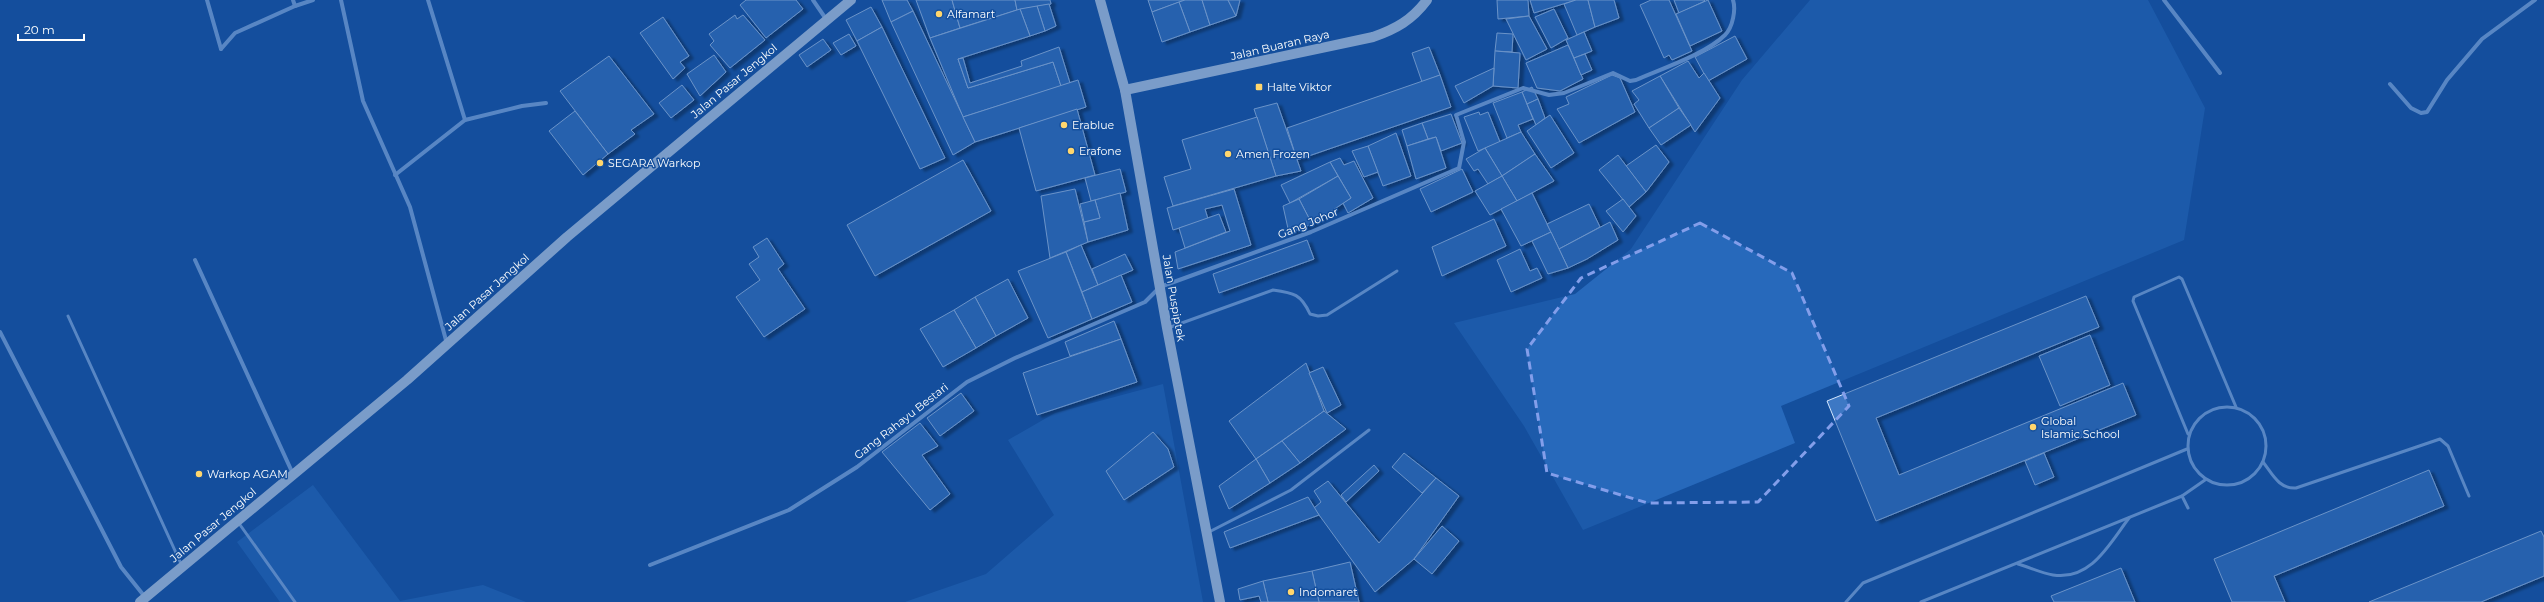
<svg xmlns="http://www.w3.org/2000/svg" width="2544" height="602" viewBox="0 0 2544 602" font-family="Montserrat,sans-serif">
<defs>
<filter id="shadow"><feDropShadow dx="4.5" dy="2.5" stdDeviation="1" flood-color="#0009"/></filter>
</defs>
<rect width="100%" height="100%" fill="#144f9d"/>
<g fill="#2769bb">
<path d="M 1810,0 L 2148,0 L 2205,108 L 2184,240 L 1781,406 L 1795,443 L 1583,530 L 1524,426 L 1454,323 L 1575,294 L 1631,249 L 1742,80 Z"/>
<path d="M 1163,384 L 1203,602 L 905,602 L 986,574 L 1054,515 L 1008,440 L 1055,413 Z"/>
<path d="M 313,485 L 400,601 L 483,585 L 526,602 L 280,602 L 237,542 Z"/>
</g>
<g fill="#3d78c4" stroke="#d3e6fd" filter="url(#shadow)">
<path d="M 746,0 L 796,0 L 803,9 L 766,38 L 740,5 Z"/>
<path d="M 882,0 L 907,0 L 913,11 L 891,22 Z"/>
<path d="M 916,0 L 952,0 L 960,28 L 930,38 Z"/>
<path d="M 952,0 L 1015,0 L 1017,10 L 960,28 Z"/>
<path d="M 1015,0 L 1050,0 L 1051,4 L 1017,10 Z"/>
<path d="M 1148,0 L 1185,0 L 1152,12 Z"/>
<path d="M 1185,0 L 1202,0 L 1210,25 L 1190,32 L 1179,2 Z"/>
<path d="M 1202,0 L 1228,0 L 1236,16 L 1210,25 Z"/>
<path d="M 1228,0 L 1240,0 L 1236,16 Z"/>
<path d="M 1497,0 L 1528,0 L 1529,16 L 1498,19 Z"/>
<path d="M 1530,0 L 1576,0 L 1534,13 Z"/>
<path d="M 1576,0 L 1588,0 L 1595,27 L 1577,35 L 1564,4 Z"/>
<path d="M 1588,0 L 1614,0 L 1619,18 L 1595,27 Z"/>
<path d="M 1651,0 L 1669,0 L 1692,51 L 1672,60 L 1669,55 L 1664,58 L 1640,5 Z"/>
<path d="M 1674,0 L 1704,0 L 1705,1 L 1679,13 Z"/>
<path d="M 1708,0 L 1722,31 L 1690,46 L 1676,14 Z"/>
<path d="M 1179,2 L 1190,32 L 1162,42 L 1152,12 Z"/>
<path d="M 1049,4 L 1056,26 L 1045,31 L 1037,6 Z"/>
<path d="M 1037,6 L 1045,31 L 1030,36 L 1020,9 Z"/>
<path d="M 871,7 L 882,27 L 857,41 L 846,20 Z"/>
<path d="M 1020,9 L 1030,36 L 958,59 L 968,88 L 1053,62 L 1061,86 L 963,117 L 930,38 Z"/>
<path d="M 1554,9 L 1568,38 L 1551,48 L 1535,17 Z"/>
<path d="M 913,11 L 975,142 L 953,155 L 891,22 Z"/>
<path d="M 735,15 L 737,19 L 743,15 L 765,40 L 730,68 L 710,45 L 714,41 L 709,34 Z"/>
<path d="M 1529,16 L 1547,49 L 1526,60 L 1506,19 Z"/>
<path d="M 663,17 L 689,56 L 680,62 L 685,68 L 673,79 L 640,33 Z"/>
<path d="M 882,27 L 945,158 L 920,169 L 857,41 Z"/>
<path d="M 1584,32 L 1592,51 L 1574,58 L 1566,40 Z"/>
<path d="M 1497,33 L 1513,34 L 1512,52 L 1495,51 Z"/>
<path d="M 849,34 L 856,46 L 841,55 L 833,43 Z"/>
<path d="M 1735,36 L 1747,59 L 1708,81 L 1695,57 Z"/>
<path d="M 823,39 L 831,50 L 807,67 L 799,55 Z"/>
<path d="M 1568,45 L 1583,79 L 1560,91 L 1537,88 L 1526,63 Z"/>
<path d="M 1059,47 L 1070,83 L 1061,86 L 1053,62 L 968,88 L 958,59 L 963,58 L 970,83 L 1022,66 L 1021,61 Z"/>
<path d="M 1429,47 L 1440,75 L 1422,82 L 1412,53 Z"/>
<path d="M 1495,51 L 1520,53 L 1518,88 L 1493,86 Z"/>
<path d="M 1585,54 L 1592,70 L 1581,75 L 1574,58 Z"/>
<path d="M 714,55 L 726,72 L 700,96 L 687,74 Z"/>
<path d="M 609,56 L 654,114 L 631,130 L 635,134 L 608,154 L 560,91 Z"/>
<path d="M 1688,61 L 1699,78 L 1704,73 L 1720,98 L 1695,132 L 1660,76 Z"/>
<path d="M 1494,68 L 1493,86 L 1464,103 L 1455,86 Z"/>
<path d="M 1440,75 L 1451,107 L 1297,160 L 1287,128 Z"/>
<path d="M 1612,75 L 1620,78 L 1635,112 L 1579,143 L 1557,109 L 1569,104 L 1566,97 Z"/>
<path d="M 1660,76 L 1679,108 L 1649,128 L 1634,104 L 1639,100 L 1632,91 Z"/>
<path d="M 1078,80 L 1086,107 L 975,142 L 963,117 Z"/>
<path d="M 682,85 L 694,100 L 671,118 L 659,103 Z"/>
<path d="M 1532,87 L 1538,99 L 1527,104 L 1522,92 Z"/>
<path d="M 1522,92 L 1533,119 L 1518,125 L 1521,132 L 1507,138 L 1493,103 Z"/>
<path d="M 1538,99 L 1545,118 L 1536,125 L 1527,104 Z"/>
<path d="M 1277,103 L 1301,171 L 1276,176 L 1254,109 Z"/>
<path d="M 1679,108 L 1691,125 L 1661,145 L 1649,128 Z"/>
<path d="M 1077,109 L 1095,175 L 1036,191 L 1019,128 Z"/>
<path d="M 575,111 L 608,154 L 583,175 L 549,131 Z"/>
<path d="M 1479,112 L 1480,115 L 1488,112 L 1500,142 L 1478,151 L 1464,117 Z"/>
<path d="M 1451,114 L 1462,143 L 1441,151 L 1436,137 L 1428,139 L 1422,123 Z"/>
<path d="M 1550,115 L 1574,153 L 1551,168 L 1527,131 Z"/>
<path d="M 1257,117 L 1276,176 L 1173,206 L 1164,177 L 1191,169 L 1182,140 Z"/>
<path d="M 1422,123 L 1428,139 L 1407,146 L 1402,130 Z"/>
<path d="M 1521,132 L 1535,154 L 1502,176 L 1485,148 Z"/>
<path d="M 1396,133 L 1411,176 L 1383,186 L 1368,146 Z"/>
<path d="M 1436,137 L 1446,168 L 1416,179 L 1407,146 Z"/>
<path d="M 1656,145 L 1669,162 L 1646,192 L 1626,166 Z"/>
<path d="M 1368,146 L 1378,172 L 1364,177 L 1352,151 Z"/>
<path d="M 1485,148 L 1502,176 L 1488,184 L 1478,169 L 1474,171 L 1466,159 Z"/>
<path d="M 1535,154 L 1554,181 L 1517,201 L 1502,176 Z"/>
<path d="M 1618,155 L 1646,192 L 1629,207 L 1599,170 Z"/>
<path d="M 1340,158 L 1344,165 L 1354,161 L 1373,198 L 1348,213 L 1343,203 L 1351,198 L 1330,162 Z"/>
<path d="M 963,160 L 991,211 L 875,276 L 847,225 Z"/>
<path d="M 1330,162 L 1338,176 L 1290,203 L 1281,185 Z"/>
<path d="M 1120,169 L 1126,192 L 1091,201 L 1085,178 Z"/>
<path d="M 1462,169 L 1473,192 L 1431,212 L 1420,189 Z"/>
<path d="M 1338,176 L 1351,198 L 1312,224 L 1299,199 Z"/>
<path d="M 1502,176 L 1517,201 L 1490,215 L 1475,191 Z"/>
<path d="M 1075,189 L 1088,242 L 1050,258 L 1041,196 Z"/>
<path d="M 1234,189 L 1251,245 L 1178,269 L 1175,252 L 1230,231 L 1222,205 L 1205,209 L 1208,219 L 1173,230 L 1167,208 Z"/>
<path d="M 1120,193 L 1128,230 L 1088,242 L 1084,222 L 1100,218 L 1095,200 Z"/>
<path d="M 1532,193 L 1551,232 L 1521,246 L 1501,209 Z"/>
<path d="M 1299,199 L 1312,224 L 1289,233 L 1283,206 Z"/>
<path d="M 1623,199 L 1636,216 L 1623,232 L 1606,211 Z"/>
<path d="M 1095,200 L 1100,218 L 1084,222 L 1080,204 Z"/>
<path d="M 1589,204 L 1600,227 L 1559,249 L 1547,224 Z"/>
<path d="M 1219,214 L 1226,232 L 1185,248 L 1179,228 Z"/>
<path d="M 1494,219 L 1506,246 L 1442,276 L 1432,247 Z"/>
<path d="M 1610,222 L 1618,240 L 1587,259 L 1568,268 L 1559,249 Z"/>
<path d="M 1551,232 L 1568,268 L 1548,274 L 1532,241 Z"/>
<path d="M 767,238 L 784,264 L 778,269 L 805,309 L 764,337 L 736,297 L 760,280 L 749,264 L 759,257 L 753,247 Z"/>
<path d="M 1307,240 L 1314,259 L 1219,293 L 1213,274 Z"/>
<path d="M 1081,245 L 1098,285 L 1082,292 L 1066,252 Z"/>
<path d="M 1520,249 L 1530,271 L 1537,268 L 1542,278 L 1511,292 L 1497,260 Z"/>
<path d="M 1066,252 L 1092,319 L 1048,338 L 1018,271 Z"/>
<path d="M 1125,254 L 1133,270 L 1098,285 L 1092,269 Z"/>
<path d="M 1121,275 L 1132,302 L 1092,319 L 1082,292 Z"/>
<path d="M 1008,279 L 1028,318 L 996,336 L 975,297 Z"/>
<path d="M 2086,296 L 2099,327 L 1876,418 L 1899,475 L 2123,383 L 2136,415 L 1876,521 L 1827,401 Z"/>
<path d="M 975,297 L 996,336 L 976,348 L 954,310 Z"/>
<path d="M 954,310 L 976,348 L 943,367 L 920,329 Z"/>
<path d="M 1114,321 L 1121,339 L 1070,356 L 1065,342 Z"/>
<path d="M 2090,335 L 2110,385 L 2060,406 L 2039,356 Z"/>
<path d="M 1121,339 L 1137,382 L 1037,415 L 1023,373 Z"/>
<path d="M 1306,363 L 1324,411 L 1256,459 L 1229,421 Z"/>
<path d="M 1323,367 L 1341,405 L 1327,413 L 1309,373 Z"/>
<path d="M 961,393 L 974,411 L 940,436 L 927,418 Z"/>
<path d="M 1324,411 L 1346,429 L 1300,463 L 1282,441 Z"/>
<path d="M 920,423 L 938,446 L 922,455 L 950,494 L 930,510 L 882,452 Z"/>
<path d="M 1153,432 L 1168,449 L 1174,467 L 1124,500 L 1106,471 Z"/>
<path d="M 1282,441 L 1300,463 L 1270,483 L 1256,459 Z"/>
<path d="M 1404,453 L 1436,478 L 1422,493 L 1392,467 Z"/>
<path d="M 2044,453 L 2054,477 L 2035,485 L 2025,461 Z"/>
<path d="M 1256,459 L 1270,483 L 1229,509 L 1219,486 Z"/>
<path d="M 1374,465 L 1379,471 L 1346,502 L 1341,495 Z"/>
<path d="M 2429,470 L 2444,506 L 2274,576 L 2285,602 L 2232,602 L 2214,559 Z"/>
<path d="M 1436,478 L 1459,496 L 1414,559 L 1375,592 L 1314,508 L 1321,502 L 1314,491 L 1328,481 L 1379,543 Z"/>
<path d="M 1308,497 L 1319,515 L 1230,548 L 1224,532 Z"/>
<path d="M 1442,526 L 1459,541 L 1432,574 L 1414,559 Z"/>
<path d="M 2541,531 L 2544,537 L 2544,576 L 2481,602 L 2369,602 Z"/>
<path d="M 1350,562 L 1359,602 L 1319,602 L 1312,571 Z"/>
<path d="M 2121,568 L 2135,602 L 2054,602 L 2051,596 Z"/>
<path d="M 1312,571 L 1319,602 L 1268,602 L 1263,581 Z"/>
<path d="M 1263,581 L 1268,602 L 1261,602 L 1259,596 L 1240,600 L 1238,589 Z"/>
</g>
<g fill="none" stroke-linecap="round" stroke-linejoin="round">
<g stroke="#abcbf4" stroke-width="3">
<path d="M 68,316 L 182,566"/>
<path d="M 1168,328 L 1273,290 C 1294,293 1301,294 1310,314 L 1318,316 L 1327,315 L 1397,271"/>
<circle cx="2227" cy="446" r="39"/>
<path d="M 2188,434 L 2133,301 L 2134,297 L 2179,277 L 2182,279 L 2236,407"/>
<path d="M 2263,462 C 2273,475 2279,489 2296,488 L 2440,439 L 2448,446 L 2469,496"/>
<path d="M 2182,496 L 2188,508"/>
<path d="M 238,522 L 295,602"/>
<path d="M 1209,532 L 1291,490 L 1369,430"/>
<path d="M 2018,564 C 2029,567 2041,573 2053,575 C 2091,581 2110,543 2129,518"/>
<path d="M 1846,602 L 1863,583 L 2187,449"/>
<path d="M 1921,602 L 2182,496 L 2205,480"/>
</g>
<g stroke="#abcbf4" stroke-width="4">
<path d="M 207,0 L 221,49"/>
<path d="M 293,0 L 295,6 L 313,0"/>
<path d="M 341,0 L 363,101 L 410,207 L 447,344"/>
<path d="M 428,0 L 465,120 L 522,106 L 546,103"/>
<path d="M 813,0 L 826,19"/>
<path d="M 2164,0 L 2220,73"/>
<path d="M 221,49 L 235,33 L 295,6"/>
<path d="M 2390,84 L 2411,108 L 2421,113 L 2427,112 L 2447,80 L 2482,39 L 2535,0"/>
<path d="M 395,175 L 465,120"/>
<path d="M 195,260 L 293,474"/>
<path d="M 0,332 L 121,567 L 145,597"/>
<path d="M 650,565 L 789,510 L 857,467 L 967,382 L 1015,358 L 1145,302 L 1160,287 L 1311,232 L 1459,168 L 1464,142 L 1456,115 L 1523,88 L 1549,95 L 1564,93 L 1613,73 L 1630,81 L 1636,80 C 1661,69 1706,54 1725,35 C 1733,27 1736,9 1733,0"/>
</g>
<g stroke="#f7faff" stroke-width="10">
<path d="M 1100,0 L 1125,90 L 1167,328 L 1220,602"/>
<path d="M 1125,90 L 1373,37 C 1396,29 1412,20 1427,0"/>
<path d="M 140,602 L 407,380 L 567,237 L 851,0"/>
</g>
</g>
<path d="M0 0H2544V602H0ZM 1700,223 L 1792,273 L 1849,406 L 1758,502 L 1648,503 L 1547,473 L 1527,349 L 1581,278 Z" fill="#144f9d" fill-opacity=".55" fill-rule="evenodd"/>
<path fill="none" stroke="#839eea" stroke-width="3" stroke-dasharray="8 5" stroke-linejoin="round" d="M 1700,223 L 1792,273 L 1849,406 L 1758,502 L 1648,503 L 1547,473 L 1527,349 L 1581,278 Z"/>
<g fill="#ffd66d" stroke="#144f9d" stroke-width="1.5">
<circle cx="939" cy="14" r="4"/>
<rect x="1255" y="83" width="8" height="8" rx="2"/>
<circle cx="1064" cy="125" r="4"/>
<circle cx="1071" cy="151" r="4"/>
<circle cx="1228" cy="154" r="4"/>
<circle cx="600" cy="163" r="4"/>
<circle cx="2033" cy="427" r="4"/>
<circle cx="199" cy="474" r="4"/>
<circle cx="1291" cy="592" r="4"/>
</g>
<g text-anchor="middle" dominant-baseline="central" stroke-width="3" stroke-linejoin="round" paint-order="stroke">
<g font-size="11" fill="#fff" stroke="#144f9d" text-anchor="start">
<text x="947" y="14">Alfamart</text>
<text x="1267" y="87">Halte Viktor</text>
<text x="1072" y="125">Erablue</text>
<text x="1079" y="151">Erafone</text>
<text x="1236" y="154">Amen Frozen</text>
<text x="608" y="163">SEGARA Warkop</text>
<text x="2041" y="421">Global<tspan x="2041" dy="13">Islamic School</tspan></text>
<text x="207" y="474">Warkop AGAM</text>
<text x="1299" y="592">Indomaret</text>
</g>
<g font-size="11" fill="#fff" stroke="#144f9d">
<text transform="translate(1280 45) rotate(-13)">Jalan Buaran Raya</text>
<text transform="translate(734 81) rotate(-40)">Jalan Pasar Jengkol</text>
<text transform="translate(1308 223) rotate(-22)">Gang Johor</text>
<text transform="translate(487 292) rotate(-42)">Jalan Pasar Jengkol</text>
<text transform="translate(1174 298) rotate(80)">Jalan Puspiptek</text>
<text transform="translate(901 421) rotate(-38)">Gang Rahayu Bestari</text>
<text transform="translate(213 525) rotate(-40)">Jalan Pasar Jengkol</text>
</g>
</g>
<path d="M18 34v6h66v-6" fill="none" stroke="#ffffff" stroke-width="2"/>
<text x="24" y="34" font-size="12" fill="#ffffff" stroke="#144f9d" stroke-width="3" paint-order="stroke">20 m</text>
</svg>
